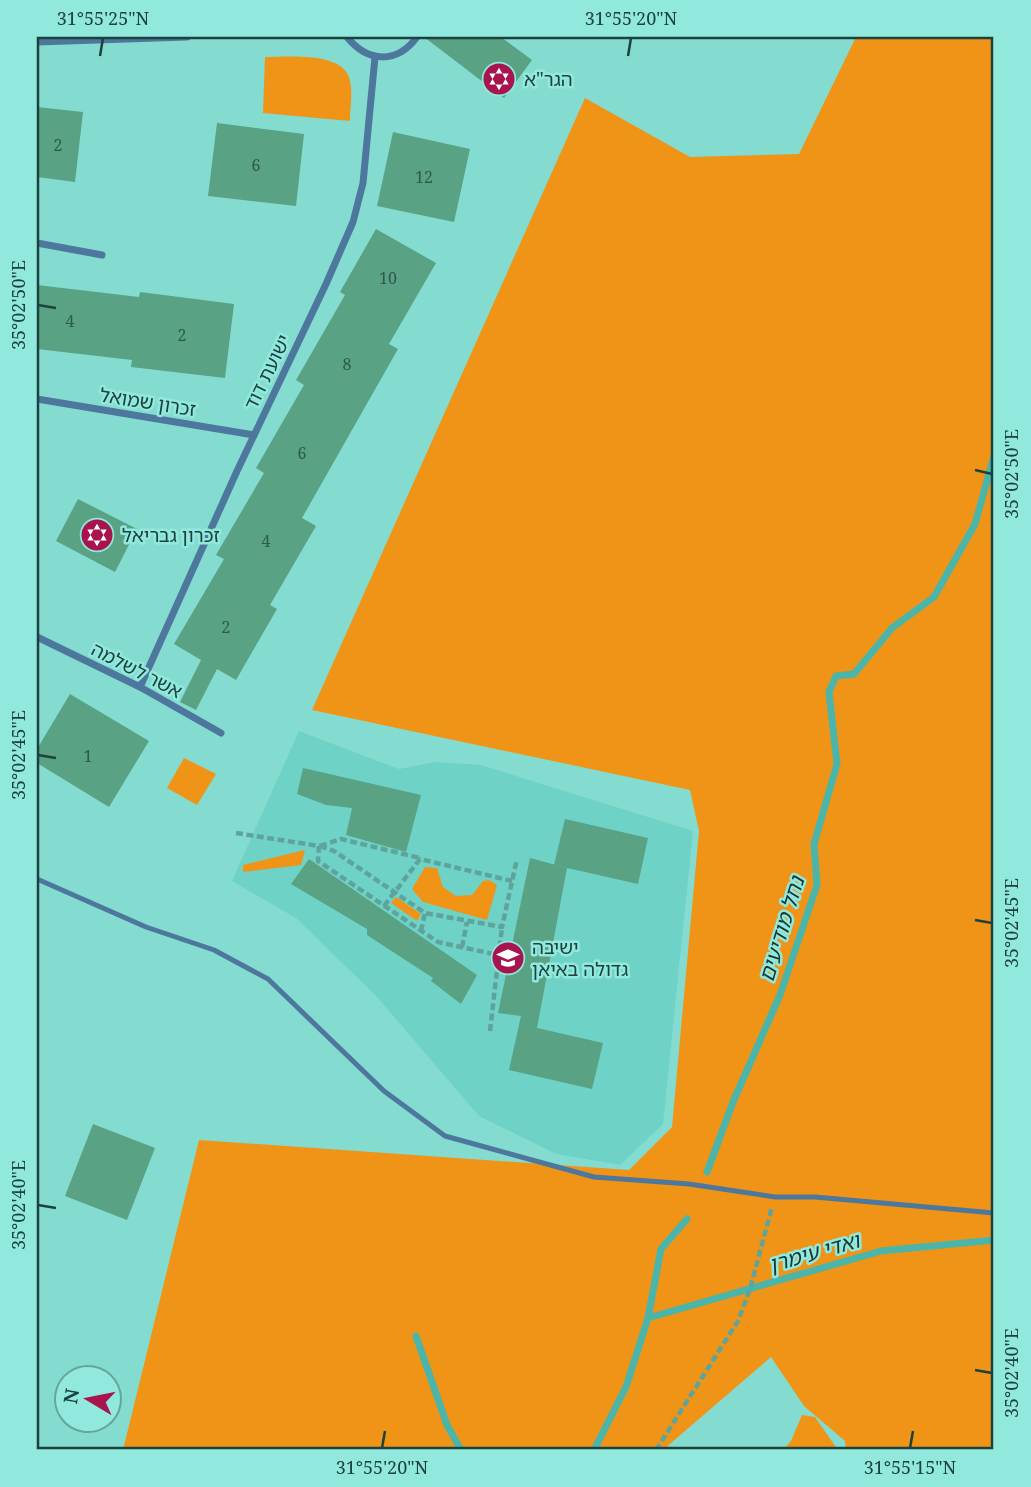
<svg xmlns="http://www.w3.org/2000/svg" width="1031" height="1487" viewBox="0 0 1031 1487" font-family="'Noto Serif','Noto Sans Hebrew',serif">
<rect width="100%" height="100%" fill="#84dcd1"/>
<path fill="#6ed2c6" d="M 299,731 L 399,769 L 435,762 L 481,765 L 693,831 L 663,1124 L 620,1165 L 556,1154 L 479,1116 L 377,997 L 296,918 L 232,881 Z"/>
<g fill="#ef9417">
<path d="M 856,37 L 994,37 L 994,1450 L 846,1450 L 845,1441 L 804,1406 L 771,1357 L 663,1450 L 123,1450 L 199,1140 L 629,1170 L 672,1127 L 699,831 L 690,790 L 312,710 L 585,98 L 690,157 L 799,154 Z"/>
<path d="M 265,57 C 288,57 345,51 350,81 C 353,93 350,108 350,121 L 263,113 Z"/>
<path d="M 184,758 L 216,774 L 197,805 L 167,788 Z"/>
<path d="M 305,850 L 301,865 L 243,872 L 243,865 Z"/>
<path d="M 425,867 L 437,868 L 443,887 L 456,896 L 472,895 L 483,881 L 489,880 L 497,885 L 487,920 L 423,902 L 412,889 Z"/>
<path d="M 396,897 L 421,914 L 417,921 L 391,903 Z"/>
<path d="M 802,1415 L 815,1417 L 838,1450 L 783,1450 L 791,1441 Z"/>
</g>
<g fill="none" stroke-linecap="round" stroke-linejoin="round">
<g stroke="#4bb5aa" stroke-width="7">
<path d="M 707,1172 L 733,1102 L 780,995 L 817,885 L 814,844 L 837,764 L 829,692 L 836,676 L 854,674 L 892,628 L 934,597 L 975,524 L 994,456"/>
<path d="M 648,1318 L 881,1251 L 994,1240"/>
<path d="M 416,1336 L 447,1425 L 461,1450"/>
<path d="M 594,1450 L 626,1387 L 648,1318 L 661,1249 L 687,1219"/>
</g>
</g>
<g fill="#59a284">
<path d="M 424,37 L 501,37 L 532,60 L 504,98 Z"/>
<path d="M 37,107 L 83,112 L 75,182 L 37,177 Z"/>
<path d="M 217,123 L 304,134 L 296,206 L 208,196 Z"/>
<path d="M 393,132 L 470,149 L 454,222 L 377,206 Z"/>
<path d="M 376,229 L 436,263 L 389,344 L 398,349 L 302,518 L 316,526 L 270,605 L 277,609 L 236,680 L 217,669 L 196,710 L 180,702 L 201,660 L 174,644 L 224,559 L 216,555 L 264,473 L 256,468 L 304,385 L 296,380 L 345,295 L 340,292 Z"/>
<path d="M 37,285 L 139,297 L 140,292 L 234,304 L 225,378 L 131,367 L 132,360 L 37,349 Z"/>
<path d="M 78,499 L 137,529 L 115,572 L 56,541 Z"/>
<path d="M 70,694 L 149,741 L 109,807 L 37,763 L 37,749 Z"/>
<path d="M 303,768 L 421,795 L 406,852 L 346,835 L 352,808 L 326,805 L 297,794 Z"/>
<path d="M 565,819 L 648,838 L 638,884 L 554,865 Z"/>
<path d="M 530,858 L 567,868 L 537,1028 L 603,1043 L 592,1089 L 509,1070 L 521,1016 L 498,1013 Z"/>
<path d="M 309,859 L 477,975 L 461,1004 L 431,981 L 433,978 L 367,935 L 367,929 L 291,884 Z"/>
<path d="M 93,1124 L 155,1148 L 127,1220 L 65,1196 Z"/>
</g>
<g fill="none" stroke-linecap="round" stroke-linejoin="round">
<g stroke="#5fa49c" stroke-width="4.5" stroke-dasharray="7 3.5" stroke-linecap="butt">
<path d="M 236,833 L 319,846 L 318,861 L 438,942 L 498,955"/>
<path d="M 320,846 L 334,851 L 425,913 L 502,927 L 517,859"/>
<path d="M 320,846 L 341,839 L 420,858"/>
<path d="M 384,906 L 420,859 L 512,881"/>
<path d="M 421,931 L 425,913"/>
<path d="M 462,947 L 467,922"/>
<path d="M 490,1031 L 502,927"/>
<path d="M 656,1450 L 738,1321 L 750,1289 L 772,1207"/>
</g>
<path stroke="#4d779c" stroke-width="5" d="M 37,879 L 146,927 L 214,950 L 268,979 L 384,1091 L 445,1136 L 594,1177 L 689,1184 L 775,1197 L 815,1197 L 994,1213"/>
<g stroke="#4d779c" stroke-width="7">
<path d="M 347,37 C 368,63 397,64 417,37"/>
<path d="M 37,42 L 187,37"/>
<path d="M 37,243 L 102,255"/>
<path d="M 37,399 L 254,435"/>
<path d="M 37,637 L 140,687 L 221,733"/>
<path d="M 140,687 L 237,471 L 326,284 L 353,222 L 363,183 L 375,57"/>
</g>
</g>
<path fill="none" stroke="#1d423e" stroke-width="2.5" d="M 100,56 L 103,38M 628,56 L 631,38M 38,305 L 56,308M 975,470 L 992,474M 38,755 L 56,758M 975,920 L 992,923M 38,1205 L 56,1208M 975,1370 L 992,1373M 382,1448 L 385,1431M 910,1448 L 913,1431"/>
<defs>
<symbol id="synagogue-disc" viewBox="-11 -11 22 22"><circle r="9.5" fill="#a8154e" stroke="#91e9de"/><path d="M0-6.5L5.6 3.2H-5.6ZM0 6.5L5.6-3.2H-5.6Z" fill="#fff"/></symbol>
<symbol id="university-disc" viewBox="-11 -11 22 22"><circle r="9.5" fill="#a8154e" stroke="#91e9de"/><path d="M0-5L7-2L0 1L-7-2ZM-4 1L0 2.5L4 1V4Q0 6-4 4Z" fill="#fff"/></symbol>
</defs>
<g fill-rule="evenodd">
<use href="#synagogue-disc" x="480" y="60" width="38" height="38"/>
<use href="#synagogue-disc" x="78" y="516" width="38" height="38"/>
<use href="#university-disc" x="489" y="939" width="38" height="38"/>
</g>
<g text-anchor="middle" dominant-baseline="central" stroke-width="5" stroke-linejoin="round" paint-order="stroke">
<g font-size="16" fill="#2c5a50">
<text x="58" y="145">2</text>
<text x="256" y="165">6</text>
<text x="424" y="177">12</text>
<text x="388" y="278">10</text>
<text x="70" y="321">4</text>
<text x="182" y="335">2</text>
<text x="347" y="364">8</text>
<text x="302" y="453">6</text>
<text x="266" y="541">4</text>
<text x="226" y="627">2</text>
<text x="88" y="756">1</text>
</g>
<g font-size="19" fill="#1d423e" stroke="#91e9de" text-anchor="start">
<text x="524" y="79">הגר"א</text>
<text x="122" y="535">זכרון גבריאל</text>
<text x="532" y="947">ישיבה<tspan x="532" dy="22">גדולה באיאן</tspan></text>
</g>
<g font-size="19" fill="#1d423e" stroke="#91e9de">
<text transform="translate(267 372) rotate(-64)">ישועת דוד</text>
<text transform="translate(148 402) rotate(9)">זכרון שמואל</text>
<text transform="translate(137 670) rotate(27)">אשר לשלמה</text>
</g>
<g font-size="21" font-style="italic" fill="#173734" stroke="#91e9de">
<text transform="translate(781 929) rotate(-73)">נחל מודיעים</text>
<text transform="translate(814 1252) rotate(-16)">ואדי עימרן</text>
</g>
</g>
<rect width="1031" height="1487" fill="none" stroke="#91e9de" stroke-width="77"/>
<g transform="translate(88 1399) rotate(280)"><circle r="33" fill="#91e9de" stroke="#63a69e" stroke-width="2"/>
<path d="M0-5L12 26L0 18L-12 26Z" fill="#a8154e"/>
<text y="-10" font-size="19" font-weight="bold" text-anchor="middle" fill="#1d423e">N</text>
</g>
<rect x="38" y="38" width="954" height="1410" fill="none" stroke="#1d423e" stroke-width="2.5"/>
<g font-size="18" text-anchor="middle" fill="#1d423e">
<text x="103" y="25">31°55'25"N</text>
<text x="631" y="25">31°55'20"N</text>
<text transform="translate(19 305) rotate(-90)" y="6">35°02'50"E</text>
<text transform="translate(1012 474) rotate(-90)" y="6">35°02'50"E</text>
<text transform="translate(19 755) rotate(-90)" y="6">35°02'45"E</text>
<text transform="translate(1012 923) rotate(-90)" y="6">35°02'45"E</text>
<text transform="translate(19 1205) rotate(-90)" y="6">35°02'40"E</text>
<text transform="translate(1012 1373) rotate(-90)" y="6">35°02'40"E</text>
<text x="382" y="1474">31°55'20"N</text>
<text x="910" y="1474">31°55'15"N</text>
</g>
</svg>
